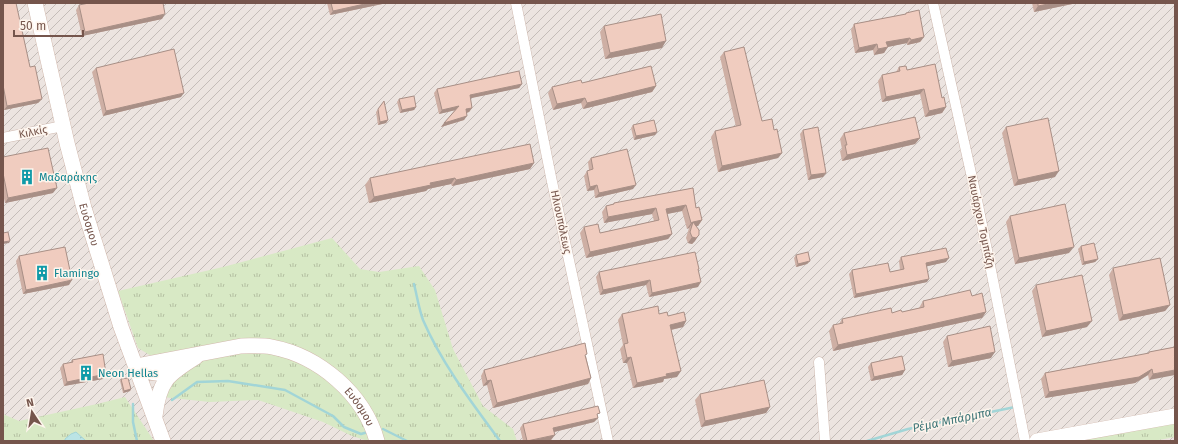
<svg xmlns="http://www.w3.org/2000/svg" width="1178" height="444" viewBox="0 0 1178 444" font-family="'Fira Sans',sans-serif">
<defs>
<pattern id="industrial-furrows" width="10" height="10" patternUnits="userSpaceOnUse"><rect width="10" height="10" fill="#ece4e0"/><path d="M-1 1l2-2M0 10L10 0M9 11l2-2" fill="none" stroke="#c4bcb8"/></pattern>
<pattern id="grass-tufts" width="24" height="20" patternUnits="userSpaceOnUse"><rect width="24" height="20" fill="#d8e9c5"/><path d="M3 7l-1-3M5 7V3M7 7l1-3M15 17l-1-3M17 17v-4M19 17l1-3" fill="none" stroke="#b4c0a2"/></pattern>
<pattern id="water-ripples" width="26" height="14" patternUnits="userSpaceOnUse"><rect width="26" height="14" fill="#bbe4e5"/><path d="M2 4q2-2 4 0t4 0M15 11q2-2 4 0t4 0" fill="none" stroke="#9dbcbc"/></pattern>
</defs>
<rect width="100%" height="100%" fill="#fcf1e6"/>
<rect fill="url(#industrial-furrows)" x="3" y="3" width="1172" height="438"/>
<g fill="url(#grass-tufts)">
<path d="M 332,238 L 360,269 L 379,272 L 419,266 L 435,290 L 453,349 L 483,406 L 513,429 L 517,441 L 368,441 L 352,436 L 323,422 L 258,400 L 210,402 L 162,397 L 158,360 L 138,348 L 118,291 L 223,267 Z"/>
<path d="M 125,397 L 154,441 L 3,441 L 3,414 L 19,421 L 97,404 Z"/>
<path d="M 1175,421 L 1175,437 L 1153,441 L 1067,441 Z"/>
</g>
<path fill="url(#water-ripples)" stroke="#a2d5d7" d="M 76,432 L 86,441 L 65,441 L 65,439 L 71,434 Z"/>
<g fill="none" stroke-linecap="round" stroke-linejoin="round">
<g stroke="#a2d5d7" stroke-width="2.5">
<path d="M 414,284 C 417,296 419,309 423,320 C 442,364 472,403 500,441"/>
<path d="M 172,400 L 197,382 L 228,381 L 285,390 L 333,416 L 344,427 L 361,434 L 368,432"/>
<path d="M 133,404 L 133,422 L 137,441"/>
<path d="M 383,429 L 407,441"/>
<path d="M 867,441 L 908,429 L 1015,407"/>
</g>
<defs>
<g id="street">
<path d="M 516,3 L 551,177 L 608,441"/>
<path d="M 933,3 L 977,200 L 1025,441"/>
<path d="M 3,138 L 63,126"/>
<path d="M 819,362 L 825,441"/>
</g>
<g id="secondary">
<path id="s1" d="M 35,3 L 67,143 L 84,208 L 121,327 L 163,441"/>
<path id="s2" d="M 136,366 L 241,346 C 252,346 262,345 272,347 C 319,356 364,394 377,441"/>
<path d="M 136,366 C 152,375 159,375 177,369"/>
<path d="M 155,416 C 159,381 167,375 196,357"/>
<path d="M 1037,441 L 1175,416"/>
</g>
</defs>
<use href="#street" stroke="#cfbab0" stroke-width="11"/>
<use href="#secondary" stroke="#d2b9ad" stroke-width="16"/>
<use href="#street" stroke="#fff" stroke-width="10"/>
<use href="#secondary" stroke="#fff" stroke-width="15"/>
</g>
<g fill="#ceafa4">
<path d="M 3,3 L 30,67 L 42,99 L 38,103 L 4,110 L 3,105 Z"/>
<path d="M 327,3 L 387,3 L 330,15 Z"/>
<path d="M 1032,3 L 1077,3 L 1034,12 Z"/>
<path d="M 79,5 L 162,19 L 82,36 L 76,10 Z"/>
<path d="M 906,13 L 924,37 L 920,42 L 907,45 L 907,43 L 887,47 L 884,53 L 874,55 L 873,50 L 855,53 L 851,30 L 854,24 L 904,15 Z"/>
<path d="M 604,26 L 662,48 L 605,59 L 600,32 Z"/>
<path d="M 724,52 L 762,121 L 782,153 L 778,158 L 718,172 L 711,137 L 715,131 L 736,127 L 720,57 Z"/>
<path d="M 899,67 L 907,70 L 942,98 L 946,107 L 942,113 L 925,117 L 920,94 L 882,102 L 878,81 L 882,75 L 896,72 Z"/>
<path d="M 96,68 L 181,97 L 103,116 L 92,72 Z"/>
<path d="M 582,83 L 656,86 L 652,92 L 583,109 L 581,103 L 553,110 L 548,93 L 552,87 Z"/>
<path d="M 522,84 L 519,88 L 470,98 L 472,108 L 469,112 L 467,113 L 464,120 L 441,127 L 455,110 L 439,114 L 434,93 L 437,89 Z"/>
<path d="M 399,99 L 416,107 L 414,110 L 400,113 L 397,102 Z"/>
<path d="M 384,101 L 388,120 L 386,123 L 378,125 L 376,112 Z"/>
<path d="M 633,125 L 657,132 L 655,135 L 634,140 L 631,128 Z"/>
<path d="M 1006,127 L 1055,177 L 1014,186 L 1002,133 Z"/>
<path d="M 803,130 L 826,173 L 823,177 L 808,180 L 800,134 Z"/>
<path d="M 844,133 L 920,138 L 915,144 L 842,161 L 840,151 L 842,149 L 840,139 Z"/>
<path d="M 3,157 L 53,193 L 5,203 L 3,194 Z"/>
<path d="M 591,158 L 633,189 L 595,198 L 594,190 L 587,191 L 584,176 L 587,171 L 589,170 L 588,162 Z"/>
<path d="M 534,163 L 530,169 L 452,186 L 451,184 L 428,189 L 426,191 L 369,203 L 365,185 L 370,178 Z"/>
<path d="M 693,188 L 696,208 L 702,220 L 698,226 L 696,226 L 695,241 L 692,244 L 688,243 L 686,238 L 689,228 L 687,229 L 682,211 L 667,214 L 672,234 L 668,239 L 586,258 L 580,233 L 584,227 L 600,233 L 654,221 L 652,214 L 604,223 L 602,212 L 606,206 L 613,204 L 614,203 Z"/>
<path d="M 1010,216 L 1069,253 L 1015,264 L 1006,222 Z"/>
<path d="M 1081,246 L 1098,259 L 1095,262 L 1082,265 L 1078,249 Z"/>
<path d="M 796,255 L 810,261 L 807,264 L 796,267 L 794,258 Z"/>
<path d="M 19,256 L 69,285 L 23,294 L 16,261 Z"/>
<path d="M 901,257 L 946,262 L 927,266 L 927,282 L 854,298 L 849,274 L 852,270 L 890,272 L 900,270 L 899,261 Z"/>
<path d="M 1113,268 L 1170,305 L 1165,311 L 1119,321 L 1109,275 Z"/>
<path d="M 699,269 L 698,270 L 698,287 L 649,297 L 646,285 L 600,295 L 596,277 L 599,272 Z"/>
<path d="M 1036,285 L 1087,327 L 1042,337 L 1032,291 Z"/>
<path d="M 972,296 L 986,312 L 982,318 L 833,351 L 829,331 L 833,325 L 839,324 L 842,319 L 892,313 L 902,312 L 919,308 L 923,301 Z"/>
<path d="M 622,314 L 659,314 L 686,321 L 683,327 L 671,330 L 677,377 L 664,379 L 663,382 L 633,388 L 627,363 L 623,363 L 620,349 L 623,345 L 618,320 Z"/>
<path d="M 947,336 L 991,358 L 948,367 L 943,342 Z"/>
<path d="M 1175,347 L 1149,380 L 1148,375 L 1135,383 L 1045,398 L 1041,379 L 1045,373 L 1148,354 L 1149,352 Z"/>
<path d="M 586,356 L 591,378 L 588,384 L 493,408 L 487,385 L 483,386 L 481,376 L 484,370 Z"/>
<path d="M 72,360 L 103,379 L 64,386 L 60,368 L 63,364 L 70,363 Z"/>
<path d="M 871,363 L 905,370 L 902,375 L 871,381 L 868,367 Z"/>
<path d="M 121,379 L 131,389 L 130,391 L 123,393 L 120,381 Z"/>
<path d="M 700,394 L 770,407 L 766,413 L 701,427 L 695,400 Z"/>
<path d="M 597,416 L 598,418 L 594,422 L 554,432 L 551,440 L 545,441 L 523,441 L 520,428 L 523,424 Z"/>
</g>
<g fill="#a88f86">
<path d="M 369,3 L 387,3 L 330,15 L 333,11 Z"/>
<path d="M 1053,3 L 1077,3 L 1034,12 L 1038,6 Z"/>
<path d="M 165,14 L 162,19 L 82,36 L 85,32 Z"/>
<path d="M 924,37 L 920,42 L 907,45 L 911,40 Z"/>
<path d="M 910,38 L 907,43 L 883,48 L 886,42 Z"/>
<path d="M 666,41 L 662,48 L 605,59 L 610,53 Z"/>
<path d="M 877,44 L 873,50 L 855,53 L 859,48 Z"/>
<path d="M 888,47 L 884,53 L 874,55 L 878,49 Z"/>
<path d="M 522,84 L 519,88 L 467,99 L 470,95 Z"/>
<path d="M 656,86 L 652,92 L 583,109 L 587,103 Z"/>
<path d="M 924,89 L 920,94 L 882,102 L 886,97 Z"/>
<path d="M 184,93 L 181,97 L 103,116 L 106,111 Z"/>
<path d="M 585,98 L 581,103 L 553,110 L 557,104 Z"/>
<path d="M 42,99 L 38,103 L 4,110 L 7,106 Z"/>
<path d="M 459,106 L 456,110 L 439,114 L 442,110 Z"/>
<path d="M 416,107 L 414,110 L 400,113 L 402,110 Z"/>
<path d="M 946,107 L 942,113 L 925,117 L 929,111 Z"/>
<path d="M 472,108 L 469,112 L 463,113 L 466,109 Z"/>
<path d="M 467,116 L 464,120 L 441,127 L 444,123 Z"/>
<path d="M 388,120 L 386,123 L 378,125 L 380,122 Z"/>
<path d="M 657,132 L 655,135 L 634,140 L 636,136 Z"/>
<path d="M 920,138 L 915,144 L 842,161 L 847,155 Z"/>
<path d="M 782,153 L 778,158 L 718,172 L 722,166 Z"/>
<path d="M 534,163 L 530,169 L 452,186 L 456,180 Z"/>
<path d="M 1059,171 L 1055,177 L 1014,186 L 1018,180 Z"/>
<path d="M 826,173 L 823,177 L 808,180 L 811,175 Z"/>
<path d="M 455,178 L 451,184 L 428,189 L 426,191 L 369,203 L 374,197 L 430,183 Z"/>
<path d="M 597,185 L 594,190 L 587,191 L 590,187 Z"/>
<path d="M 636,185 L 633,189 L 595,198 L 599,193 Z"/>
<path d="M 57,188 L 53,193 L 5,203 L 8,198 Z"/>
<path d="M 686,205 L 682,211 L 662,215 L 666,209 Z"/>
<path d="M 656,208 L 652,214 L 604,223 L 608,217 Z"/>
<path d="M 702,220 L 698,226 L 691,227 L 693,222 Z"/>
<path d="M 693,222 L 689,228 L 687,229 L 691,223 Z"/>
<path d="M 672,234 L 668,239 L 586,258 L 590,252 Z"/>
<path d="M 699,235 L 695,241 L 692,244 L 688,243 L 692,237 Z"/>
<path d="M 10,241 L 9,243 L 3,244 L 3,242 Z"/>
<path d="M 1074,247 L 1069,253 L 1015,264 L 1019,258 Z"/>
<path d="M 949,258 L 946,262 L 924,267 L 926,263 Z"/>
<path d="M 1098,259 L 1095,262 L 1082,265 L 1084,262 Z"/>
<path d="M 810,261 L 807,264 L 796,267 L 798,264 Z"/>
<path d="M 929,279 L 927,282 L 854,298 L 856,294 Z"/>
<path d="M 72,280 L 69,285 L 23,294 L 26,290 Z"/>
<path d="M 650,280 L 646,285 L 600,295 L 603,290 Z"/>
<path d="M 701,282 L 698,287 L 649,297 L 652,293 Z"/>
<path d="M 1170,305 L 1165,311 L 1119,321 L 1123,315 Z"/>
<path d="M 986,312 L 982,318 L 833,351 L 838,345 Z"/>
<path d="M 686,321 L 683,327 L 666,331 L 670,325 Z"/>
<path d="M 1092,321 L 1087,327 L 1042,337 L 1046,331 Z"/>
<path d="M 995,352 L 991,358 L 948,367 L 952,361 Z"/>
<path d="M 631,357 L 627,363 L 623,363 L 627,358 Z"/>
<path d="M 1152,369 L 1148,375 L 1135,383 L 1045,398 L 1049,392 Z"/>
<path d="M 905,370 L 902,375 L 871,381 L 874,377 Z"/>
<path d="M 1175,370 L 1175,375 L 1149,380 L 1153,374 Z"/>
<path d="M 681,371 L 677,377 L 664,379 L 663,382 L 633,388 L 637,383 L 666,374 Z"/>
<path d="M 106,374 L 103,379 L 64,386 L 67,382 Z"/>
<path d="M 591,378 L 588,384 L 493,408 L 497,403 Z"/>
<path d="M 491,380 L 487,385 L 483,386 L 487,381 Z"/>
<path d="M 131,389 L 130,391 L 123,393 L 124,391 Z"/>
<path d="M 770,407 L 766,413 L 701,427 L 705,421 Z"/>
<path d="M 598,418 L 594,422 L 550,433 L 553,428 Z"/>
<path d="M 555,435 L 551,440 L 545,441 L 529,441 Z"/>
</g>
<g fill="#f0ccbf" stroke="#a88f86">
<path d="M 3,3 L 16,3 L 30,67 L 35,66 L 42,99 L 7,106 L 3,85 Z"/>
<path d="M 89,3 L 163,3 L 165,14 L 85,32 L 79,5 Z"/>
<path d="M 331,3 L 369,3 L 333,11 Z"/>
<path d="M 1038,3 L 1053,3 L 1038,6 Z"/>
<path d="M 919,10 L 924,37 L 911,40 L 910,38 L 886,42 L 888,47 L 878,49 L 877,44 L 859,48 L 854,24 L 906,14 L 906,13 Z"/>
<path d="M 661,14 L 666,41 L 610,53 L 604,26 Z"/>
<path d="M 744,47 L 762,121 L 772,119 L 774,130 L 777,129 L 782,153 L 722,166 L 715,131 L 741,125 L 724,52 Z"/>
<path d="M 174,49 L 184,93 L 106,111 L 96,68 Z"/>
<path d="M 935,64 L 942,98 L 944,97 L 946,107 L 929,111 L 924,89 L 886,97 L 882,75 L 900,71 L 899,67 L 906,66 L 907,70 Z"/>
<path d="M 651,66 L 656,86 L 587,103 L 585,98 L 557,104 L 552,87 L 581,80 L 582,83 Z"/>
<path d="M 519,71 L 522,84 L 470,95 L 472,108 L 466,109 L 467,116 L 444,123 L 459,106 L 442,110 L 437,89 Z"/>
<path d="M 414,96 L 416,107 L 402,110 L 399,99 Z"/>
<path d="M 384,101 L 388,120 L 380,122 L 378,109 Z"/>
<path d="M 915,117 L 920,138 L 847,155 L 845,145 L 847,145 L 844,133 Z"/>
<path d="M 1048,118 L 1059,171 L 1018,180 L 1006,127 Z"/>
<path d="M 654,120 L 657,132 L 636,136 L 633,125 Z"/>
<path d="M 818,127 L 826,173 L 811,175 L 803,130 Z"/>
<path d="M 530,144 L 534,163 L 456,180 L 455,178 L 430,183 L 431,185 L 374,197 L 370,178 Z"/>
<path d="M 48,148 L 57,188 L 8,198 L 3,173 L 3,157 Z"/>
<path d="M 627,149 L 636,185 L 599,193 L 597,185 L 590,187 L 587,171 L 593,169 L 591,158 Z"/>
<path d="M 693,188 L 696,208 L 699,207 L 702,220 L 693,222 L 699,230 L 699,235 L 696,238 L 692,237 L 690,232 L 693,222 L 691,223 L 686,205 L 666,209 L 672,234 L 590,252 L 584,227 L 598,224 L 600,233 L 659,220 L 656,208 L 608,217 L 606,206 L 614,204 L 614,203 Z"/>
<path d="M 1065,204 L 1074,247 L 1019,258 L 1010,216 Z"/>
<path d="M 8,232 L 10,241 L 3,242 L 3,233 Z"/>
<path d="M 1094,243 L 1098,259 L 1084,262 L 1081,246 Z"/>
<path d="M 65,247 L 72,280 L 26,290 L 19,256 Z"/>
<path d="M 946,248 L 949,258 L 926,263 L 929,279 L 856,294 L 852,270 L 888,263 L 890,272 L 904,269 L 901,257 Z"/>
<path d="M 695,252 L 699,269 L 698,269 L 701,282 L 652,293 L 650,280 L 603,290 L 599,272 Z"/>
<path d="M 808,252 L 810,261 L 798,264 L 796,255 Z"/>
<path d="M 1160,258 L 1170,305 L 1123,315 L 1113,268 Z"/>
<path d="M 1082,275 L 1092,321 L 1046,331 L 1036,285 Z"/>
<path d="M 970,290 L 972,296 L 982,293 L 986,312 L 838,345 L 833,325 L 843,323 L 842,319 L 891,308 L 892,313 L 901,310 L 902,312 L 924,307 L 923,301 Z"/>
<path d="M 658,306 L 659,314 L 667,312 L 668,316 L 684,312 L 686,321 L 670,325 L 681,371 L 666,374 L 667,376 L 637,383 L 631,357 L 627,358 L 624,344 L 628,343 L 622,314 Z"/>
<path d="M 990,326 L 995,352 L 952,361 L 947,336 Z"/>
<path d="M 585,343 L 587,354 L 585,355 L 591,378 L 497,403 L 491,380 L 487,381 L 484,370 Z"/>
<path d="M 1175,347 L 1175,370 L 1153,374 L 1152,369 L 1139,377 L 1049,392 L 1045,373 L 1149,353 L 1149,352 Z"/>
<path d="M 103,354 L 106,374 L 67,382 L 63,364 L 73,362 L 72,360 Z"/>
<path d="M 902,356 L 905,370 L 874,377 L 871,363 Z"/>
<path d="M 128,378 L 131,389 L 124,391 L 121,379 Z"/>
<path d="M 764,380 L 770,407 L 705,421 L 700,394 Z"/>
<path d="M 598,406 L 600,413 L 597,414 L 598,418 L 553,428 L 555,435 L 527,441 L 523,424 Z"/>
</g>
<defs>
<symbol id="building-bare" viewBox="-9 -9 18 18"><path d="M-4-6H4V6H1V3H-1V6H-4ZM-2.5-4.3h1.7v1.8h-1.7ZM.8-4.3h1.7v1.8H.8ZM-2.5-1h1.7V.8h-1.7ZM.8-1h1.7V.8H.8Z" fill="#0f9aa8" stroke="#fef5ed" stroke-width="2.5" paint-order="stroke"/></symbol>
</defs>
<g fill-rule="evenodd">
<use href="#building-bare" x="16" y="166" width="22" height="22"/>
<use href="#building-bare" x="31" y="262" width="22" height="22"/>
<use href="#building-bare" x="75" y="362" width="22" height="22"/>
</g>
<g text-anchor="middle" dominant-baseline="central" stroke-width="3" stroke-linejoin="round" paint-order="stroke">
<g font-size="11" fill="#75554c" stroke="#fef5ed">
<text transform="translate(33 132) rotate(-11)">Κιλκίς</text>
<text transform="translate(561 222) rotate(78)">Ηλιουπόλεως</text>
<text transform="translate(981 222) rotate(78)">Ναυάρχου Τομπάζη</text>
<text stroke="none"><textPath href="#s1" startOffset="228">Ευόσμου</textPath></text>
<text stroke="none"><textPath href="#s2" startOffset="247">Ευόσμου</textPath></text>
</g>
<g font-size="11" fill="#0d838f" stroke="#fef5ed" text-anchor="start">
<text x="39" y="177">Μαδαράκης</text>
<text x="54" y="273">Flamingo</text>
<text x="98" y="373">Neon Hellas</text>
</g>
<g font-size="12" font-style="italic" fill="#407779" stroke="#fef5ed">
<text transform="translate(952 420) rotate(-12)">Ρέμα Μπάρμπα</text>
</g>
</g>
<rect width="1178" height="444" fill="none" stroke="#75554c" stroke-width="8"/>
<g transform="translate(32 412) rotate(348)" stroke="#fef5ed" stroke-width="3" paint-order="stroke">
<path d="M0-3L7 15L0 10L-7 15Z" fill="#75554c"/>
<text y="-6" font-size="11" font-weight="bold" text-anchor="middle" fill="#75554c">N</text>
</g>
<path d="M14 30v6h69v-6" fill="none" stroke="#75554c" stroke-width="2"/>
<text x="20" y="30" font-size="12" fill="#75554c" stroke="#fef5ed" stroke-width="3" paint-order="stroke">50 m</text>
</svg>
